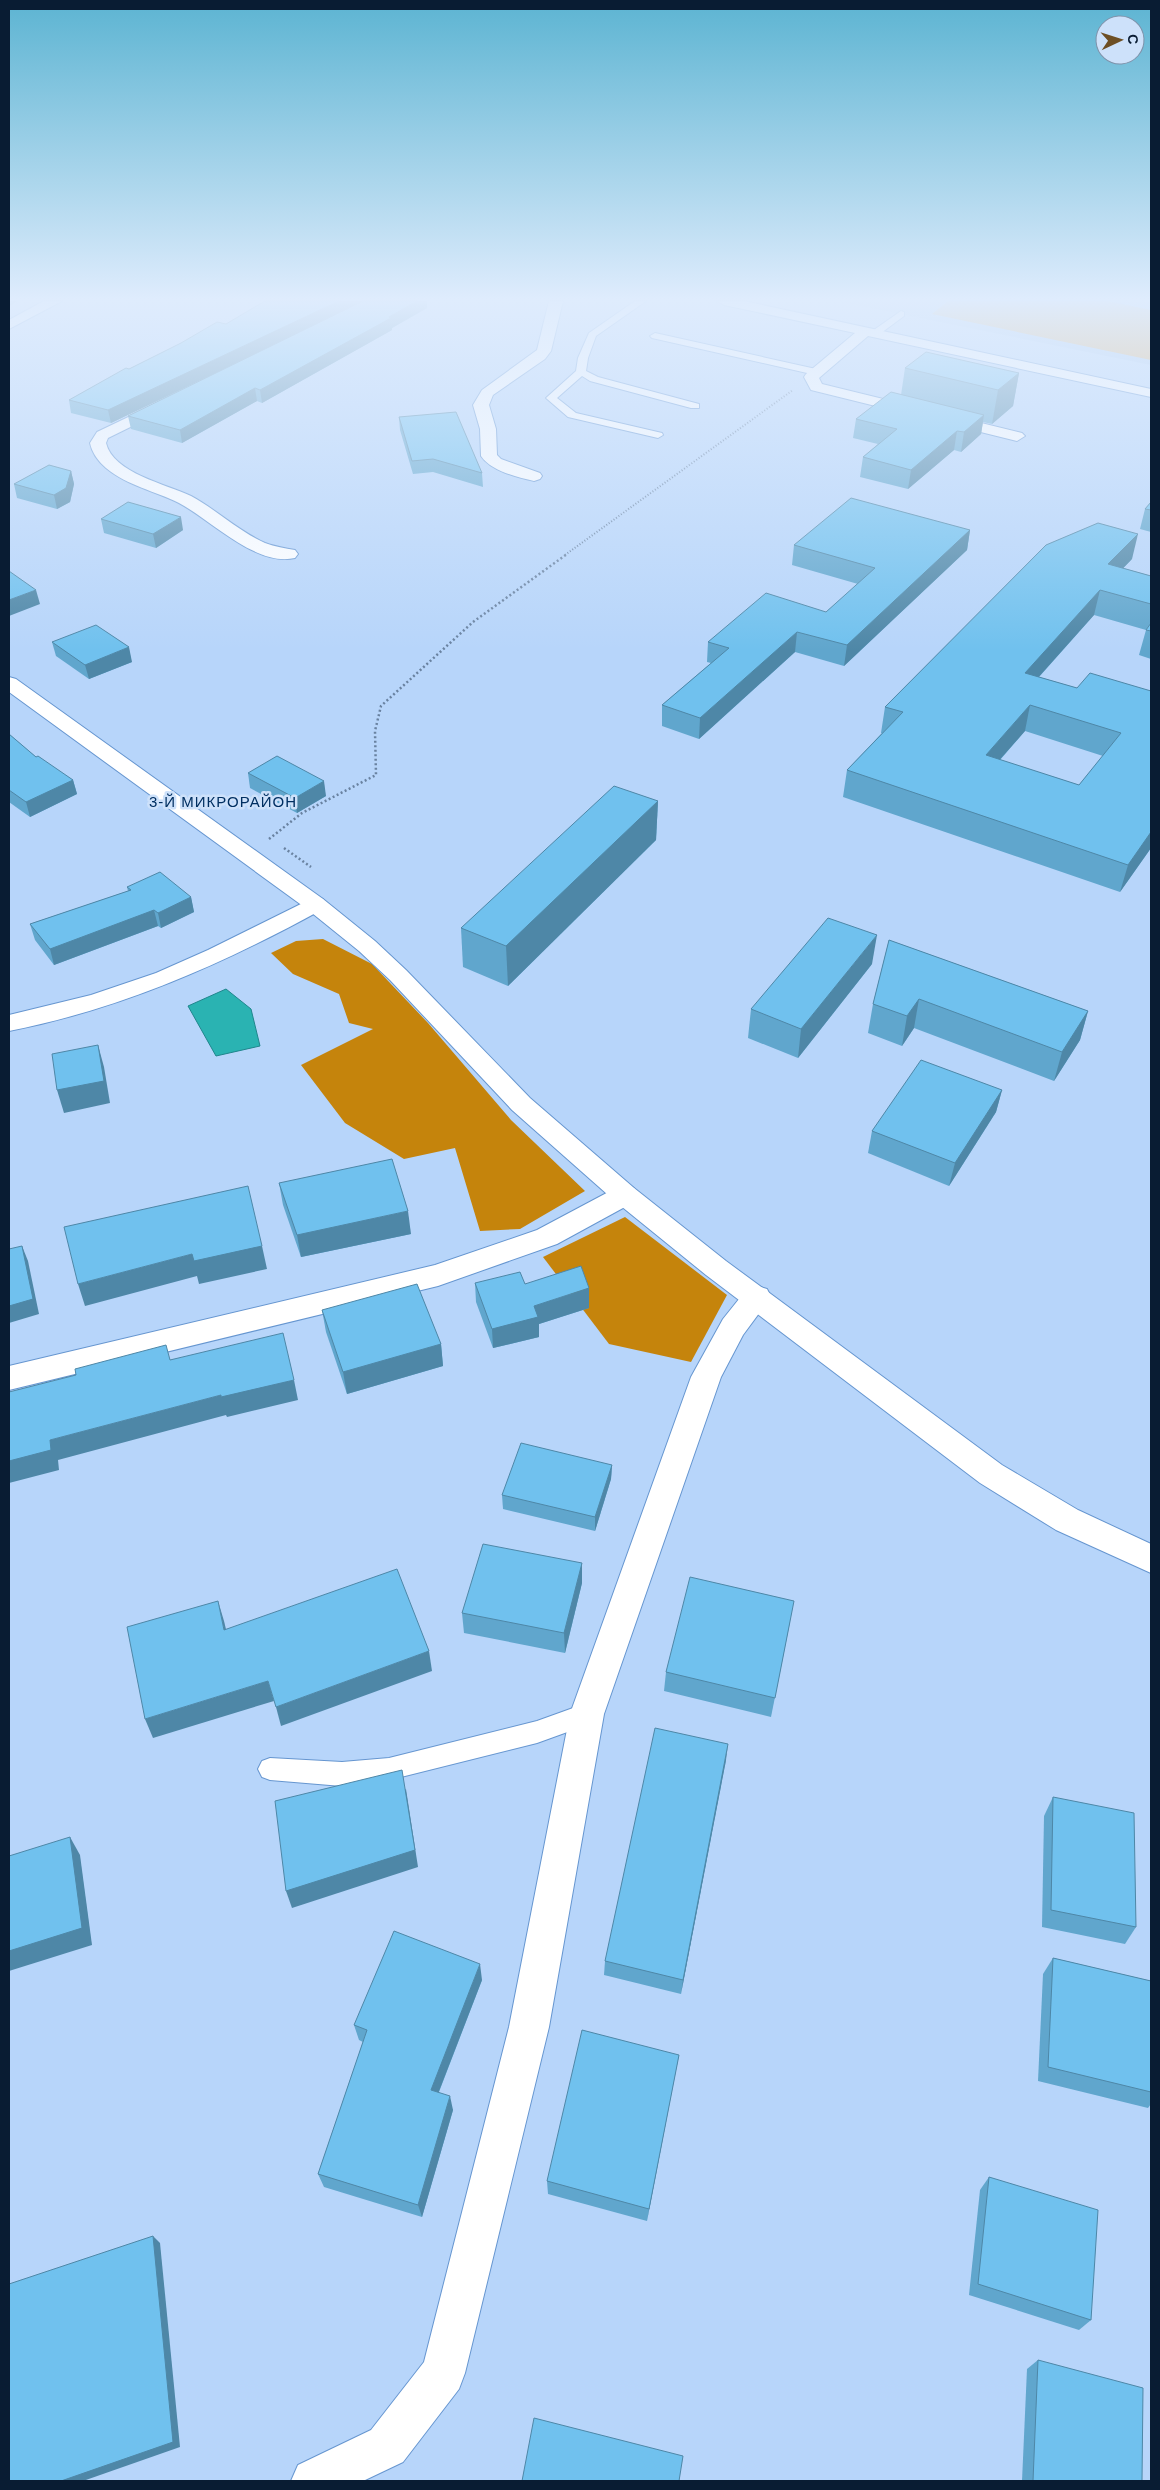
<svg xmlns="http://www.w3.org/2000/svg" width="1160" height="2490" viewBox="0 0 1160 2490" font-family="Arial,sans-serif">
<rect width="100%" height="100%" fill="#b7d5fa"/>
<path fill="#a7c8ef" d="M 836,301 L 1151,301 L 1151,365 L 901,314 Z"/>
<path fill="#e4a547" d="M 948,301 L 1107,301 L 1151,310 L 1151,360 L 932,314 Z"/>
<g fill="#c5840c">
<path d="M 323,939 L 372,964 L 428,1023 L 511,1120 L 585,1191 L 520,1229 L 480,1231 L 455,1148 L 404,1159 L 345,1123 L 301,1065 L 373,1029 L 349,1023 L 339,994 L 293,974 L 271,953 L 296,941 Z"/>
<path d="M 625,1217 L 727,1295 L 691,1362 L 609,1344 L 543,1257 Z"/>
</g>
<path fill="#2ab3b2" stroke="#20868c" d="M 226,989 L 251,1009 L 260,1046 L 216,1056 L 188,1006 Z"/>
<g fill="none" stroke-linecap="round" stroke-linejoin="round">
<defs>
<g id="lane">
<path d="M 635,301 L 646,301 L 596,336 L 588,358 L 586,371 L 598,377 L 699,404 L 699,408 L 691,408 L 590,381 L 582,376 L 557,398 L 576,413 L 662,433 L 663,435 L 658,438 L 568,417 L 546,398 L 576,371 L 578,358 L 589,333 Z"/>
<path d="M 901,311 L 904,312 L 904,316 L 877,336 L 871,336 L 871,332 Z"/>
<path d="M 655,333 L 816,369 L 821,372 L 816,375 L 652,338 L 650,336 Z"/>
<path d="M 587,1703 L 595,1706 L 599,1714 L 595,1722 L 537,1743 L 389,1780 L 342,1786 L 270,1780 L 262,1777 L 258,1769 L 262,1761 L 270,1758 L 342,1762 L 389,1758 L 537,1721 Z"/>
</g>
<g id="street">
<path d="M 549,301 L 563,301 L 551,351 L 545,359 L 493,395 L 489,405 L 496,429 L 497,455 L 501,459 L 540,473 L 542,476 L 540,479 L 534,481 C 517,477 491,471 481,456 L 480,429 L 473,405 L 482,390 L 537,350 Z"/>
<path d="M 717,301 L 744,301 L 1151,389 L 1151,397 L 868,336 L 819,378 L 822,384 L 1022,433 L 1025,436 L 1017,441 L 811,390 L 804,377 L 806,374 L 855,333 L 724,305 Z"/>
<path d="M 164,400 L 169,402 L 172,405 L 169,408 L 108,438 L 106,443 C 113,473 166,484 191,496 C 217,510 238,531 265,543 C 275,547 285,548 295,550 L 298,554 L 295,558 C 256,567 211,520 179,503 C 155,491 128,486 106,468 C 99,462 92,453 90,443 L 97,432 Z"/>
<path d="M 315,897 L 323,899 L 326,904 L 323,909 C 223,964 121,1009 9,1031 L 9,1015 L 91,995 L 156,973 L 208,950 Z"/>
<path d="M 625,1185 L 634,1188 L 638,1195 L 634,1202 L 557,1244 L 438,1286 L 9,1390 L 9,1366 L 435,1265 L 537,1230 L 616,1188 Z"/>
<path d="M 757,1286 L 767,1289 L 771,1297 L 743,1335 L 721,1377 L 604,1714 L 549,2027 L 465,2373 L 459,2389 L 403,2462 L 363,2481 L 291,2481 L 298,2465 L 371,2430 L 424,2362 L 509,2027 L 570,1714 L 691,1377 L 723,1319 L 747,1289 Z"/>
</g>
<g id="secondary">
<path d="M 44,301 L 62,301 L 9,329 L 9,320 Z"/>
<path d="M 9,677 L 16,679 L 323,899 L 375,941 L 406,970 L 530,1098 L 634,1188 L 726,1261 L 1002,1465 L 1078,1510 L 1151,1544 L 1151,1573 L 1056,1530 L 980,1483 L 706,1275 L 616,1202 L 512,1110 L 390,980 L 359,951 L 307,909 L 9,692 Z"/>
</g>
</defs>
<use href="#lane" stroke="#6696d0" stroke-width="2"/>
<use href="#street" stroke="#6696d0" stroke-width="2"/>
<use href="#secondary" stroke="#6696d0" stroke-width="2"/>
<path stroke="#6982a0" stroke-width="2" stroke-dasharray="1 2" stroke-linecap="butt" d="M 565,555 L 793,390"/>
<g stroke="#6982a0" stroke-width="2.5" stroke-dasharray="2 2.5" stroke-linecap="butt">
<path d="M 269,839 L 302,813 L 376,775 L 375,731 L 381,706 L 473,622 L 567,554"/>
<path d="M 284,848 L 311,867"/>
</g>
<use href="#lane" fill="#fff" fill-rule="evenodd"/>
<use href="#street" fill="#fff" fill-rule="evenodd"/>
<use href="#secondary" fill="#fff" fill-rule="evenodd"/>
</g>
<g fill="#60a6cd" fill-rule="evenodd">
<path d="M 265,301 L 427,301 L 427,308 L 392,328 L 392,330 L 262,403 L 257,401 L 182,443 L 131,429 L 128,416 L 220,371 L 111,423 L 71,413 L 69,400 L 129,369 L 226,324 Z"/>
<path d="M 905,368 L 1019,373 L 1013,406 L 992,424 L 983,422 L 981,434 L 961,452 L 954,450 L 908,489 L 860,477 L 863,457 L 878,444 L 853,438 L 856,419 L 901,395 Z"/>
<path d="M 399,417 L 482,473 L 483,487 L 433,472 L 413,474 L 400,430 Z"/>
<path d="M 71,471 L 74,484 L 70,502 L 57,509 L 17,498 L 14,484 Z"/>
<path d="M 1151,502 L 1151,532 L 1140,529 L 1145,509 Z"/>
<path d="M 101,519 L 183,530 L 156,548 L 104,533 Z"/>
<path d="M 970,530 L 967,550 L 844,666 L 795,652 L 699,739 L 662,726 L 662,705 L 711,663 L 707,662 L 708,642 L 826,612 L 858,584 L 792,565 L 794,545 Z"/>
<path d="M 1132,559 L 1123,568 L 1151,576 L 1151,659 L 1139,655 L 1146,630 L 1094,615 L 1039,677 L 1077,688 L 1151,691 L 1151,848 L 1120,892 L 843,797 L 847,770 L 882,733 L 881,733 L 885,707 ZM 1025,731 L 1103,756 L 1079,785 L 1000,760 Z"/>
<path d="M 52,642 L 132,662 L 89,679 L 56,656 Z"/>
<path d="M 9,734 L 36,757 L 73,780 L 77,794 L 30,817 L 9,802 Z"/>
<path d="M 248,773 L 326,796 L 297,813 L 250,788 Z"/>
<path d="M 658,801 L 656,840 L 508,986 L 463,967 L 461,928 Z"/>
<path d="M 127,887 L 191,897 L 194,912 L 161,928 L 158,926 L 54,965 L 35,940 L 30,924 L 128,891 Z"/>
<path d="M 889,940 L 1088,1011 L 1080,1040 L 1054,1081 L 914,1028 L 902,1046 L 868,1033 L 873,1004 Z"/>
<path d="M 872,964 L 798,1058 L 748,1038 L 751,1009 Z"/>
<path d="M 1002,1090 L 996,1112 L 949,1186 L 868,1153 L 872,1131 Z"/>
<path d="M 279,1183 L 411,1234 L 301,1257 L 283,1205 Z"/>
<path d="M 475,1283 L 589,1308 L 539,1324 L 539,1337 L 493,1348 L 476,1302 Z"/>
<path d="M 322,1310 L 441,1344 L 443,1366 L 347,1394 L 326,1332 Z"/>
<path d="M 612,1465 L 611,1479 L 595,1531 L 503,1509 L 502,1495 Z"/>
<path d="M 582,1563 L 582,1583 L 565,1653 L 464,1633 L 462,1613 Z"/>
<path d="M 790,1622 L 771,1717 L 664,1691 L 666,1672 Z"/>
<path d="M 726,1760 L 681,1994 L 604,1975 L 605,1961 Z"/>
<path d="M 1053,1797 L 1136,1927 L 1125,1944 L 1042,1927 L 1044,1816 Z"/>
<path d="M 1053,1958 L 1151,1981 L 1151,2104 L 1148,2108 L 1038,2081 L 1043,1974 Z"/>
<path d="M 482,1980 L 439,2092 L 453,2110 L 422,2217 L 324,2187 L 318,2174 L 363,2042 L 359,2040 L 354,2025 Z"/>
<path d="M 679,2055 L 676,2070 L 647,2221 L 548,2194 L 547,2181 Z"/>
<path d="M 989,2177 L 1091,2320 L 1079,2330 L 969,2295 L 980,2190 Z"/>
<path d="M 1038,2360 L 1142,2481 L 1022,2481 L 1027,2369 Z"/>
</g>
<g fill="#4e87a7">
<path d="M 9,301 L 18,301 L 9,306 Z"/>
<path d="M 339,301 L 366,301 L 111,423 L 108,410 Z"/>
<path d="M 417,301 L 427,301 L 427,308 L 392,328 L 392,330 L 262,403 L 260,390 Z"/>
<path d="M 1019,373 L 1013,406 L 992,424 L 998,390 Z"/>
<path d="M 255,388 L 257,401 L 182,443 L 180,430 Z"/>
<path d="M 984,415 L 981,434 L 961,452 L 964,432 Z"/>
<path d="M 957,431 L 954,450 L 908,489 L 911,470 Z"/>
<path d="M 71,471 L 74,484 L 70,502 L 57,509 L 54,495 Z"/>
<path d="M 181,517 L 183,530 L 156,548 L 153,534 Z"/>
<path d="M 970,530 L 967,550 L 844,666 L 847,645 Z"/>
<path d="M 1138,534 L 1132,559 L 1102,590 L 1108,564 Z"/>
<path d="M 36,590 L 40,604 L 9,616 L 9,600 Z"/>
<path d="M 1100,590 L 1094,615 L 1019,699 L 1025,673 Z"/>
<path d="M 797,632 L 795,652 L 699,739 L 700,718 Z"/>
<path d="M 129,647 L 132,662 L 89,679 L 85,665 Z"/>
<path d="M 1030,705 L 1025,731 L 980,782 L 986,755 Z"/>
<path d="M 73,780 L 77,794 L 30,817 L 26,802 Z"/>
<path d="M 324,781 L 326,796 L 297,813 L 295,798 Z"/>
<path d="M 658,801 L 656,840 L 508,986 L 506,946 Z"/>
<path d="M 1151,832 L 1151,848 L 1120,892 L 1128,865 Z"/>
<path d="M 191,897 L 194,912 L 161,928 L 158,913 Z"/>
<path d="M 154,910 L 158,926 L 54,965 L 50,949 Z"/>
<path d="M 877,935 L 872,964 L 798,1058 L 801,1029 Z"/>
<path d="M 919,999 L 914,1028 L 902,1046 L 907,1016 Z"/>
<path d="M 1088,1011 L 1080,1040 L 1054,1081 L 1062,1052 Z"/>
<path d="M 98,1045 L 104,1067 L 110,1103 L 64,1113 L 57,1090 Z"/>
<path d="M 1002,1090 L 996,1112 L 949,1186 L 955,1163 Z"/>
<path d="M 408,1211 L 411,1234 L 301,1257 L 297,1235 Z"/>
<path d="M 22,1246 L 28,1261 L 39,1314 L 9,1323 L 9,1306 Z"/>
<path d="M 262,1246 L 267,1269 L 199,1284 L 197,1276 L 85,1306 L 78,1284 L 192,1254 Z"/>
<path d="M 589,1288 L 589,1308 L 539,1324 L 539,1337 L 493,1348 L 492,1329 L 534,1306 Z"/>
<path d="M 441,1344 L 443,1366 L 347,1394 L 343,1372 Z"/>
<path d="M 294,1380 L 298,1400 L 227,1417 L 226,1415 L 58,1460 L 59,1470 L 9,1483 L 9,1461 L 50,1440 L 221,1395 Z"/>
<path d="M 612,1465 L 611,1479 L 595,1531 L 595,1517 Z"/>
<path d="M 582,1563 L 582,1583 L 565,1653 L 564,1633 Z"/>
<path d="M 218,1601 L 224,1621 L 231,1650 L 224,1630 Z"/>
<path d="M 429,1651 L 432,1671 L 281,1726 L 276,1707 Z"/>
<path d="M 268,1681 L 274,1701 L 153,1738 L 145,1719 Z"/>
<path d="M 728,1744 L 726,1760 L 681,1994 L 683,1980 Z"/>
<path d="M 406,1789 L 418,1867 L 292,1908 L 286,1891 Z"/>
<path d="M 70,1837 L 80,1855 L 92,1945 L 9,1971 L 9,1951 Z"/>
<path d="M 480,1964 L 482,1980 L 434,2104 L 431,2090 Z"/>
<path d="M 679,2055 L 676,2070 L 647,2221 L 649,2209 Z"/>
<path d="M 450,2096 L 453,2110 L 422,2217 L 418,2205 Z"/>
<path d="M 153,2236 L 160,2243 L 180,2447 L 83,2481 L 61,2481 Z"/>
</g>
<g fill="#70c1ee" stroke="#4e87a7" fill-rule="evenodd">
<path d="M 265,301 L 339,301 L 108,410 L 69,400 L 126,368 L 129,369 L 181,343 L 217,322 L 226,324 Z"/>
<path d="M 363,301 L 417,301 L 389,317 L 391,318 L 260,390 L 255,388 L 180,430 L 128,416 Z"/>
<path d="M 926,352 L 1019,373 L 998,390 L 905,368 Z"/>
<path d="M 891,392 L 984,415 L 964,432 L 957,431 L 911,470 L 863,457 L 897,429 L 856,419 Z"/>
<path d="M 456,412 L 482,473 L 433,459 L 412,461 L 399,417 Z"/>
<path d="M 49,465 L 71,471 L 66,488 L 54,495 L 14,484 Z"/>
<path d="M 851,498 L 970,530 L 847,645 L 797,632 L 700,718 L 662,705 L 729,648 L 708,642 L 766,593 L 826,612 L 875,568 L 794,545 Z"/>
<path d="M 128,502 L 181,517 L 153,534 L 101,519 Z"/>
<path d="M 1151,502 L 1151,510 L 1145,509 Z"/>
<path d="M 1098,523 L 1138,534 L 1108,564 L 1151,576 L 1151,604 L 1100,590 L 1025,673 L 1077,688 L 1090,673 L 1151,691 L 1151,832 L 1128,865 L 847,770 L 903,712 L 885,707 L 1046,545 ZM 1030,705 L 1121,733 L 1079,785 L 986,755 Z"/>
<path d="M 9,571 L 36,590 L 9,600 Z"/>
<path d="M 1151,623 L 1151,631 L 1146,630 Z"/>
<path d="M 96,625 L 129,647 L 85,665 L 52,642 Z"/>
<path d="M 9,734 L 36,757 L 38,756 L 73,780 L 26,802 L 9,790 Z"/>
<path d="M 277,756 L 324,781 L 295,798 L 248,773 Z"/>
<path d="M 614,786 L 658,801 L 506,946 L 461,928 Z"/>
<path d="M 160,872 L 191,897 L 158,913 L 154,910 L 50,949 L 30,924 L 131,890 L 127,887 Z"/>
<path d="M 828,918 L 877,935 L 801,1029 L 751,1009 Z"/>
<path d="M 889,940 L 1088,1011 L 1062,1052 L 919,999 L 907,1016 L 873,1004 Z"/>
<path d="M 98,1045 L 104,1081 L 57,1090 L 52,1054 Z"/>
<path d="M 921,1060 L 1002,1090 L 955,1163 L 872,1131 Z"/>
<path d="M 392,1159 L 408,1211 L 297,1235 L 279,1183 Z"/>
<path d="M 248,1186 L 262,1246 L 194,1261 L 192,1254 L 78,1284 L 64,1227 Z"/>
<path d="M 22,1246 L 33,1299 L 9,1306 L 9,1249 Z"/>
<path d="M 581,1266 L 589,1288 L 534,1306 L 538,1317 L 492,1329 L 475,1283 L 520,1272 L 525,1284 Z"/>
<path d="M 417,1284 L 441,1344 L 343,1372 L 322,1310 Z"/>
<path d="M 283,1333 L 294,1380 L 221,1397 L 221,1395 L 50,1440 L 51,1450 L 9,1461 L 9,1392 L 76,1375 L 75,1369 L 166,1345 L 170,1360 Z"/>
<path d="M 521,1443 L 612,1465 L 595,1517 L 502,1495 Z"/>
<path d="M 483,1544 L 582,1563 L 564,1633 L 462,1613 Z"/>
<path d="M 397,1569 L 429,1651 L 276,1707 L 268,1681 L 145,1719 L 127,1627 L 218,1601 L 224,1630 Z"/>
<path d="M 690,1577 L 794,1601 L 775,1698 L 666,1672 Z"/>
<path d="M 655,1728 L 728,1744 L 683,1980 L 605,1961 Z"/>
<path d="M 402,1770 L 415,1850 L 286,1891 L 275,1801 Z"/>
<path d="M 1053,1797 L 1134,1813 L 1136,1927 L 1051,1910 Z"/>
<path d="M 70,1837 L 82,1928 L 9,1951 L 9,1856 Z"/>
<path d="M 394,1931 L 480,1964 L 431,2090 L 450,2096 L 418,2205 L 318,2174 L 367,2030 L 354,2025 Z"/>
<path d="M 1053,1958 L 1151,1981 L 1151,2092 L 1048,2067 Z"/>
<path d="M 582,2030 L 679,2055 L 649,2209 L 547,2181 Z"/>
<path d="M 989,2177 L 1098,2210 L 1091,2320 L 978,2284 Z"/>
<path d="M 153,2236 L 173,2442 L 61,2481 L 9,2481 L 9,2284 Z"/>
<path d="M 1038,2360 L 1143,2388 L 1142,2481 L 1033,2481 Z"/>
<path d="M 534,2418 L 683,2456 L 679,2481 L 522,2481 Z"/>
</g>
<linearGradient id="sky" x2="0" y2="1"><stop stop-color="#5cb4d2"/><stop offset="0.46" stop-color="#dfecfd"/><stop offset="1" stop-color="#dfecfd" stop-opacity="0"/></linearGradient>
<rect width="1160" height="650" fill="url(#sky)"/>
<g text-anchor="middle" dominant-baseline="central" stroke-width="5" stroke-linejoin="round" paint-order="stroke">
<g font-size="15" letter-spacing="1" fill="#002f61" stroke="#cde1fa">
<text x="223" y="801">3-Й МИКРОРАЙОН</text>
</g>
</g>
<rect width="1160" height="2490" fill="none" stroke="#091c33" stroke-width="20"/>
<g transform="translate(1120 40) rotate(86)"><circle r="24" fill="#cde1fa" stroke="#7f92aa"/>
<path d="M0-4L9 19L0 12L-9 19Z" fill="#6d4f24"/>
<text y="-8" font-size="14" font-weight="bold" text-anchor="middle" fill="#091c33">С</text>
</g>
</svg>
